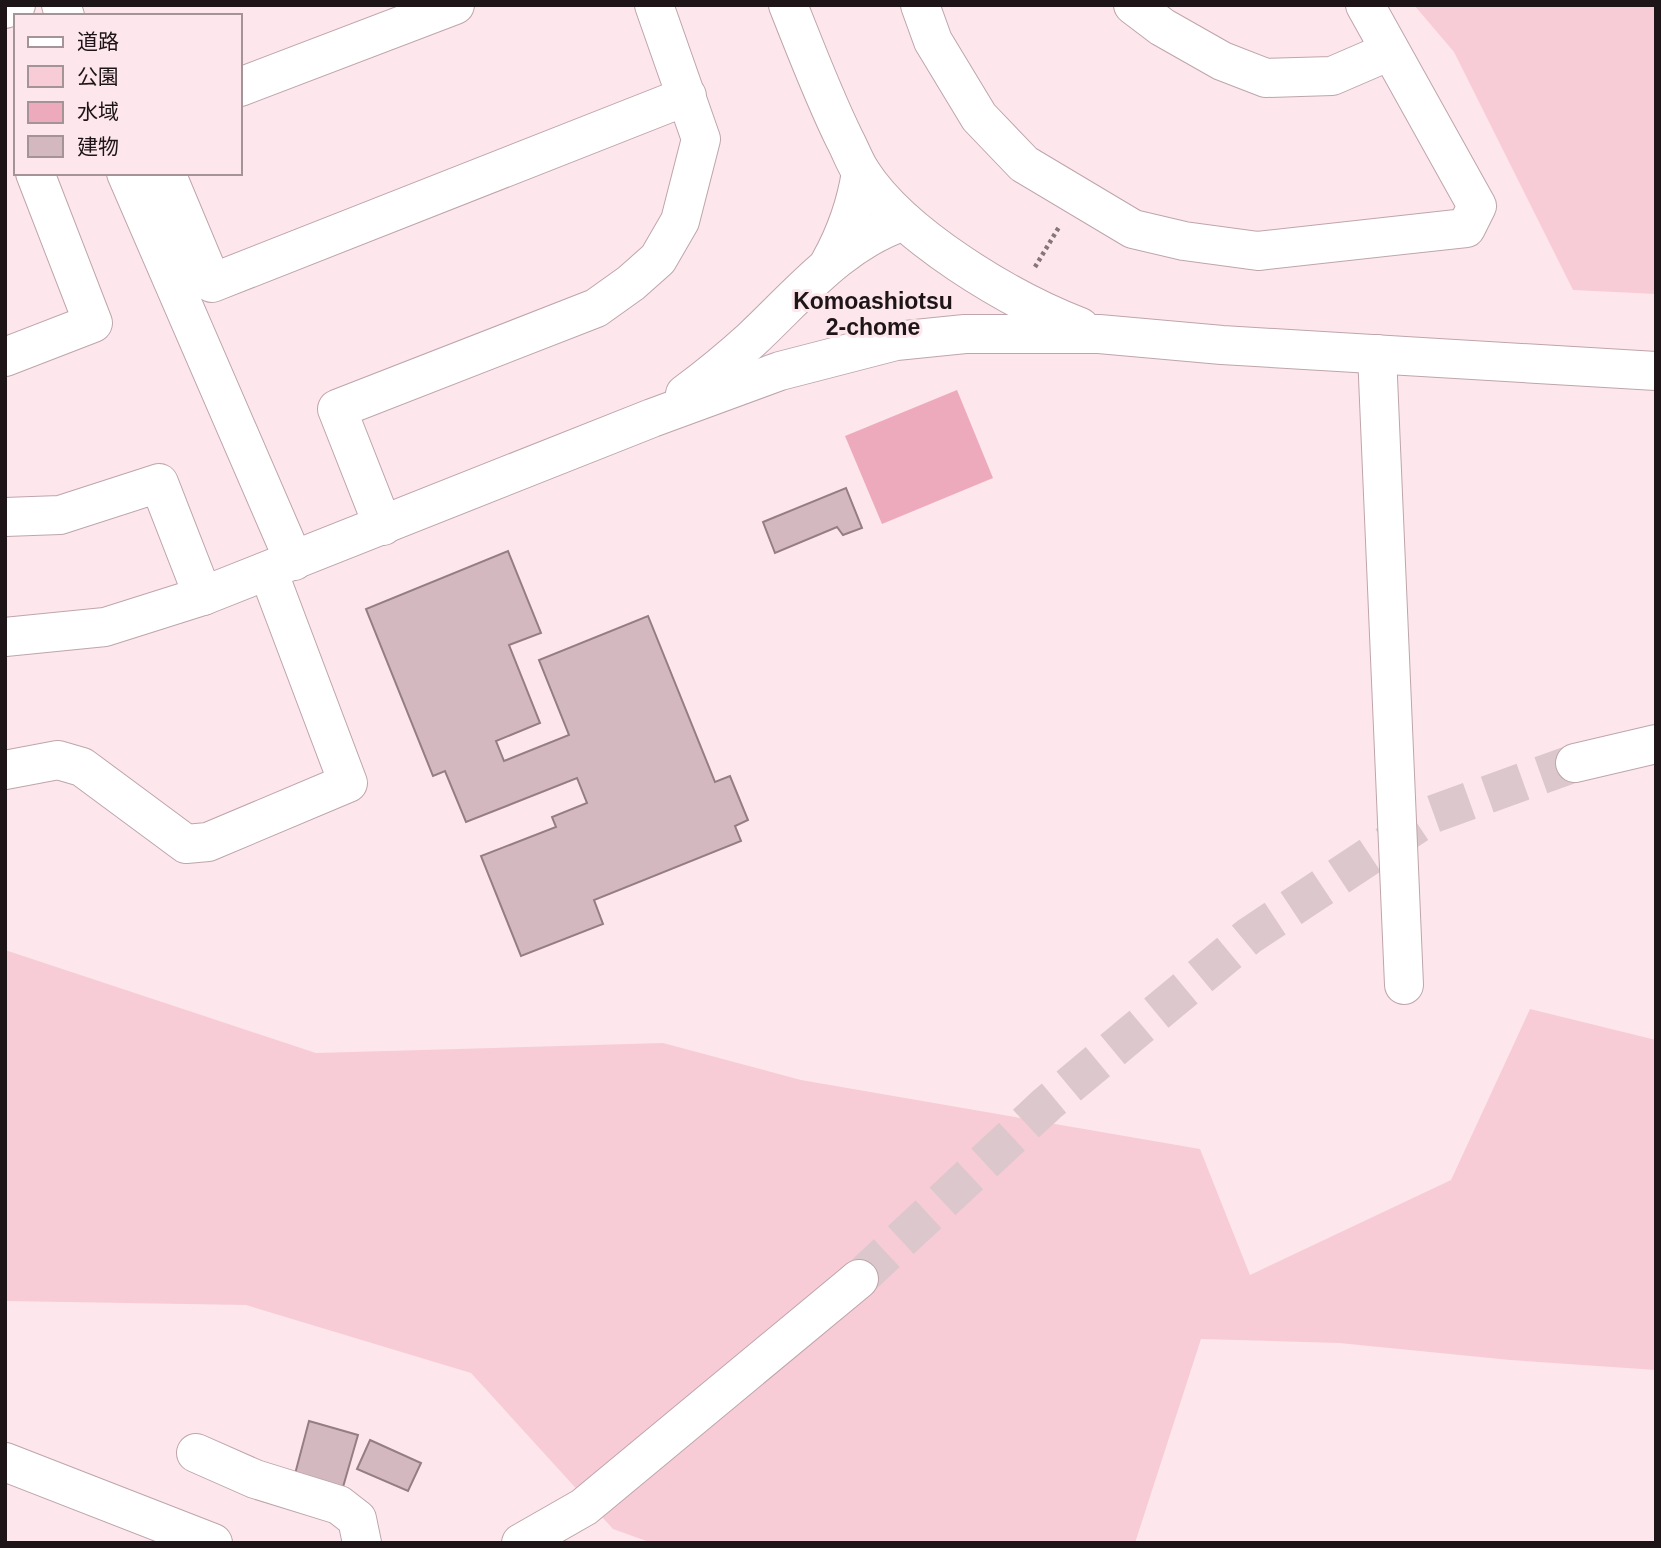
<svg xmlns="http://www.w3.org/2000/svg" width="1661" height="1548" viewBox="0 0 1661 1548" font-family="Arial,'Noto Sans JP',sans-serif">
<rect width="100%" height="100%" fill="#fde7ec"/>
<g fill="#f8ccd7">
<path d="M 1414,5 L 1656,5 L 1656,294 L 1573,290 L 1454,52 Z"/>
<path d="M 5,950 L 316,1053 L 663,1043 L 801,1080 L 1200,1149 L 1250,1275 L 1451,1180 L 1530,1009 L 1656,1040 L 1656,1370 L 1510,1360 L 1339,1343 L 1201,1339 L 1135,1543 L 652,1543 L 613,1529 L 471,1373 L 246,1305 L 5,1301 Z"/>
</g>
<path fill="#eeaabd" d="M 957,390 L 993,478 L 882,524 L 845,436 Z"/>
<g fill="#d3b9bf" stroke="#957d83" stroke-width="2">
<path d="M 846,488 L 862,528 L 843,535 L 837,527 L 775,553 L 763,522 Z"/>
<path d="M 508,551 L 541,633 L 509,645 L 540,723 L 496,741 L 504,761 L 569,735 L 539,660 L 648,616 L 715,782 L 730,776 L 748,820 L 735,826 L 741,841 L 594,900 L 603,924 L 521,956 L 481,856 L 556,827 L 552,817 L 587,803 L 577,778 L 466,822 L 445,771 L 433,776 L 366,609 Z"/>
<path d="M 309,1421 L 358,1435 L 343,1487 L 295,1474 Z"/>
<path d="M 370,1440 L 421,1463 L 408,1491 L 357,1469 Z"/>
</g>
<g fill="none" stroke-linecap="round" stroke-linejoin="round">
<path stroke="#dcc8cc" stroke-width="38" stroke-dasharray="38 19" stroke-linecap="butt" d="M 859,1279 L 1047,1104 L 1249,936 L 1433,814 L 1575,763"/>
<defs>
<g id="minor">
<path d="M 61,5 L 65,16"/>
<path d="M 788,5 C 806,50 823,95 844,138 C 850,149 854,161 861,172 C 902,236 1010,300 1080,327"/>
<path d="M 920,5 L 933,41 L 979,117 L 1024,164 L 1133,229 L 1184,241 L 1258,251 L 1466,228 L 1477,206 L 1365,5"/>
<path d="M 1133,5 L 1162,27 L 1222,61 L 1266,78 L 1332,76 L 1390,51"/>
<path d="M 5,9 L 16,5"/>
<path d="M 240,87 L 455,5"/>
<path d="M 126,173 L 294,561"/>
<path d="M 166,173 L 212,283 L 687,96"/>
<path d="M 830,262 C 846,233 856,205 861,172"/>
<path d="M 1377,354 L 1404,985"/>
<path d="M 5,357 L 93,323 L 35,173"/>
<path d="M 685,394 C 708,377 730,359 752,339 C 799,295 840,243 904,221"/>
<path d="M 5,517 L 60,515 L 159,483 L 203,596"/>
<path d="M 383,526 L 337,409 L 596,308 L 631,283 L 658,259 L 680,221 L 701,139 L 654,5"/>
<path d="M 5,637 L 105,627 L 203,596 L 652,418 L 780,371 L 896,341 L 965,334 L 1099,334 L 1222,345 L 1656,371"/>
<path d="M 1575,763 L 1656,744"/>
<path d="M 5,770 L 58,760 L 82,767 L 186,844 L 208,842 L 348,783 L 268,571"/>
<path d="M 196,1453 L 255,1479 L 339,1505 L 357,1519 L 362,1543"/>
<path d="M 5,1462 L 213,1543"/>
<path d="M 521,1543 L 584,1507 L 859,1279"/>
</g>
</defs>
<use href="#minor" stroke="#bea5ab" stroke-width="40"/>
<path stroke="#85767a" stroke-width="4.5" stroke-dasharray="3.5 3.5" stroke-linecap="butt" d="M 1035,267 L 1059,227"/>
<use href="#minor" stroke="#fff" stroke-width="38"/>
</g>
<g text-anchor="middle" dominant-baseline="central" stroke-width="6" stroke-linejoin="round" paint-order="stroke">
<g font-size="23" font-weight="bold" fill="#1e1518" stroke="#fde7ec">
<text x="873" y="301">Komoashiotsu<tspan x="873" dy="26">2-chome</tspan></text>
</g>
</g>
<rect width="1661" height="1548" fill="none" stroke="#1e1518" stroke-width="14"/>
<rect x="14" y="14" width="228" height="161" fill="#fde7ec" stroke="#a49397" stroke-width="2"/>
<rect x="28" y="37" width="35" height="10" fill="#ffffff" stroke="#a49397" stroke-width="2"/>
<text x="77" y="49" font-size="21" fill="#1e1518">道路</text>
<rect x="28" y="66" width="35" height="21" fill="#f8ccd7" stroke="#a49397" stroke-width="2"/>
<text x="77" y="84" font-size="21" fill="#1e1518">公園</text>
<rect x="28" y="102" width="35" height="21" fill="#eeaabd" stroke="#a49397" stroke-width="2"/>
<text x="77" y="119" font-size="21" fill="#1e1518">水域</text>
<rect x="28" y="136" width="35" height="21" fill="#d3b9bf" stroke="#a49397" stroke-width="2"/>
<text x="77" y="154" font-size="21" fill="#1e1518">建物</text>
</svg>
